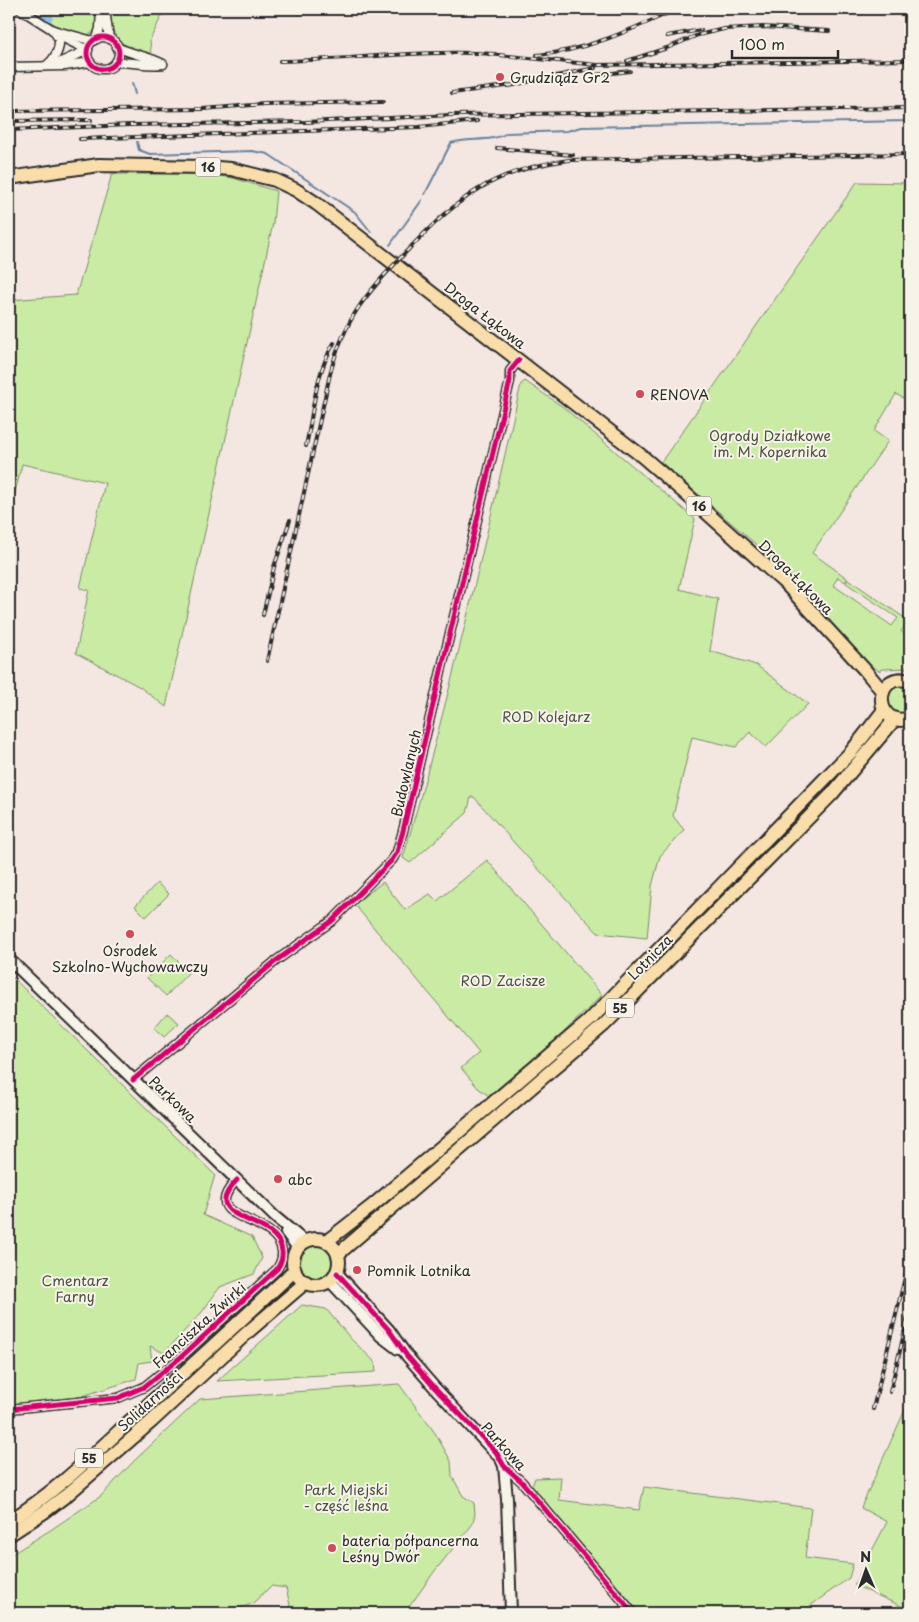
<svg xmlns="http://www.w3.org/2000/svg" width="919" height="1622" viewBox="0 0 919 1622" font-family="'Playpen Sans',sans-serif">
<rect width="100%" height="100%" fill="#f4e6e1"/>
<filter id="ink" filterUnits="userSpaceOnUse"><feTurbulence type="fractalNoise" baseFrequency=".02" numOctaves="2"/><feDisplacementMap in="SourceGraphic" scale="10" xChannelSelector="R" yChannelSelector="G"/><feConvolveMatrix kernelMatrix="1 2 1 2 8 2 1 2 1" color-interpolation-filters="sRGB"/></filter>
<g filter="url(#ink)">
<g fill="#c9eba4" stroke="#7a8b68">
<path d="M 30,9 L 165,9 L 150,40 L 151,53 C 129,53 120,44 110,25 L 98,25 C 95,29 93,34 87,35 C 74,39 42,16 30,9 Z"/>
<path d="M 112,174 L 206,174 L 233,178 L 276,191 L 273,223 L 264,266 L 166,707 L 140,687 L 76,653 L 89,590 L 80,588 L 105,483 L 22,464 L 9,517 L 9,300 L 76,295 Z"/>
<path d="M 857,182 L 910,183 L 910,402 L 896,394 L 874,431 L 888,441 L 812,553 L 847,578 L 845,582 L 838,577 L 833,585 L 892,626 L 898,618 L 846,583 L 848,579 L 909,621 L 901,631 L 910,639 L 910,668 L 882,669 L 879,671 L 861,658 L 807,600 L 808,598 L 792,581 L 781,566 L 661,462 Z"/>
<path d="M 525,381 L 563,407 L 695,519 L 679,589 L 718,599 L 710,651 L 756,665 L 808,704 L 766,747 L 750,732 L 736,747 L 692,737 L 673,816 L 684,830 L 660,856 L 652,886 L 647,938 L 598,933 L 517,846 L 474,797 L 471,797 L 467,813 L 410,863 L 403,858 C 449,702 485,543 521,384 Z"/>
<path d="M 910,685 L 910,713 L 896,714 C 884,702 885,702 892,686 Z"/>
<path d="M 487,860 L 602,995 L 561,1035 L 489,1096 L 478,1088 L 461,1068 L 479,1053 L 354,904 L 383,882 L 405,910 L 430,894 L 437,901 Z"/>
<path d="M 157,883 L 169,894 L 146,917 L 135,906 Z"/>
<path d="M 171,954 L 189,972 L 166,996 L 147,978 Z"/>
<path d="M 9,974 L 215,1175 L 203,1215 L 252,1237 L 262,1258 L 254,1274 L 220,1287 L 202,1312 L 164,1353 L 150,1346 L 152,1361 L 139,1363 L 136,1379 L 73,1399 L 9,1406 Z"/>
<path d="M 167,1013 L 179,1023 L 164,1037 L 154,1028 Z"/>
<circle cx="316" cy="1262" r="17"/>
<path d="M 302,1305 L 326,1309 L 351,1339 L 375,1362 L 376,1372 L 217,1381 Z"/>
<path d="M 399,1384 L 435,1433 L 451,1461 L 452,1476 L 463,1496 L 474,1503 L 475,1514 L 472,1525 L 434,1572 L 412,1603 L 405,1611 L 393,1613 L 285,1613 L 290,1605 L 286,1588 L 271,1586 L 253,1603 L 230,1613 L 9,1613 L 9,1556 L 52,1529 L 101,1496 L 134,1461 L 200,1399 Z"/>
<path d="M 910,1399 L 910,1610 L 854,1585 L 887,1522 L 861,1508 L 862,1505 Z"/>
<path d="M 561,1477 L 559,1500 L 639,1510 L 644,1487 L 811,1508 L 805,1558 L 853,1564 L 849,1578 L 800,1613 L 640,1613 L 532,1486 L 535,1478 Z"/>
</g>
<g fill="none" stroke-linecap="round" stroke-linejoin="round">
<g stroke="#68839e" stroke-width="2">
<path d="M 132,83 L 135,94"/>
<path d="M 137,142 L 139,150 L 150,154 L 252,151 L 268,154 L 355,212 L 371,232"/>
<path d="M 425,194 L 451,143 C 468,137 491,143 507,133 L 567,131 L 581,127 L 910,121"/>
<path d="M 390,245 L 422,200"/>
</g>
<path stroke="#90beea" stroke-width="8" d="M 36,9 L 49,17"/>
<defs>
<g id="minor">
<path d="M 20,9 L 53,30 L 93,41"/>
<path d="M 105,9 L 109,39"/>
<path d="M 57,35 L 88,50"/>
<circle cx="103" cy="53" r="16"/>
<path d="M 97,39 L 100,28 L 101,9"/>
<path d="M 117,47 C 133,55 149,56 163,64"/>
<path d="M 116,62 C 132,62 148,66 163,64"/>
<path d="M 54,65 L 88,50"/>
<path d="M 46,66 C 55,59 60,51 59,39 L 53,30"/>
<path d="M 9,67 L 65,66 L 90,62"/>
<path d="M 133,1080 L 277,960 L 332,921 L 392,860 L 397,852 L 403,831 L 510,381 L 510,371 L 519,360"/>
<path d="M 9,1409 L 118,1398 L 144,1387 L 181,1357 L 277,1269 C 281,1263 283,1258 282,1251 C 278,1213 194,1223 237,1180"/>
<path d="M 504,1466 L 522,1482 L 633,1613"/>
</g>
<g id="tertiary">
<path d="M 9,959 L 275,1217 L 305,1242"/>
<path d="M 286,1232 L 298,1248"/>
<path d="M 337,1273 L 389,1330 L 407,1356 L 435,1388 L 501,1459 L 504,1466 L 507,1499 L 511,1613"/>
<path d="M 330,1281 L 381,1336 L 398,1349"/>
</g>
<g id="primary">
<path d="M 9,178 L 99,165 L 204,167 L 231,169 L 275,180 L 296,190 L 317,204 L 643,457 L 687,495 L 787,585 L 864,669 L 883,692"/>
<path d="M 910,681 C 871,669 874,731 910,718"/>
<circle cx="316" cy="1262" r="23"/>
<path d="M 327,1241 L 372,1206 L 589,1021 L 851,752 L 884,710"/>
<path d="M 338,1254 L 604,1025 L 832,794 L 895,719"/>
<path d="M 9,1521 C 53,1494 91,1457 129,1422 C 185,1372 240,1321 295,1270"/>
<path d="M 9,1535 L 44,1512 L 68,1494 L 152,1421 L 249,1331 L 306,1282"/>
</g>
</defs>
<use href="#minor" stroke="#2b2b2b" stroke-width="11"/>
<use href="#tertiary" stroke="#2b2b2b" stroke-width="14"/>
<use href="#primary" stroke="#2b2b2b" stroke-width="16"/>
<use href="#minor" stroke="#f7f3e8" stroke-width="8"/>
<use href="#tertiary" stroke="#f7f3e8" stroke-width="10"/>
<use href="#primary" stroke="#f9deab" stroke-width="12"/>
<defs>
<g id="rail">
<path d="M 667,36 L 701,30"/>
<path d="M 489,54 L 597,65 L 910,60"/>
<path d="M 537,55 C 586,51 633,29 677,9"/>
<path d="M 280,61 C 352,60 423,49 495,54"/>
<path d="M 627,61 L 667,48 L 698,35 L 724,29 L 763,27 L 829,31"/>
<path d="M 586,76 L 630,71"/>
<path d="M 508,86 L 595,68"/>
<path d="M 452,93 L 514,85"/>
<path d="M 9,111 L 203,109 L 264,104 L 383,102"/>
<path d="M 9,121 L 91,120"/>
<path d="M 9,130 L 130,125 L 306,122 L 452,115 L 910,108"/>
<path d="M 80,139 L 419,127 L 477,121"/>
<path d="M 497,148 L 573,155"/>
<path d="M 306,446 C 314,410 314,377 334,343"/>
<path d="M 263,615 L 274,567 L 290,520"/>
<path d="M 267,661 L 330,374 C 345,317 366,294 405,253 C 457,199 491,170 569,160 L 910,154"/>
<path d="M 890,1392 L 910,1309"/>
<path d="M 873,1409 L 910,1257"/>
</g>
</defs>
<use href="#rail" stroke="#2b2b2b" stroke-width="4"/>
<use href="#rail" stroke="#f7f3e8" stroke-width="2" stroke-dasharray="5.5" stroke-linecap="butt"/>
<defs>
<g id="cycleway">
<circle cx="103" cy="53" r="16"/>
<path d="M 133,1080 L 277,960 L 332,921 L 392,860 L 397,852 L 403,831 L 510,381 L 510,371 L 519,360"/>
<path d="M 337,1273 L 389,1330 L 407,1356 L 435,1388 L 496,1452 L 504,1466 L 522,1482 L 633,1613"/>
<path d="M 9,1409 L 118,1398 L 144,1387 L 181,1357 L 277,1269 C 281,1263 283,1258 282,1251 C 278,1213 194,1223 237,1180"/>
</g>
</defs>
<use href="#cycleway" stroke="#f7f3e8" stroke-width="8"/>
<use href="#cycleway" stroke="#d6006c" stroke-width="5"/>
</g>
</g>
<g fill="#d1495b" stroke="#f7f3e8" stroke-width="2">
<circle cx="500" cy="77" r="5"/>
<circle cx="640" cy="394" r="5"/>
<circle cx="130" cy="934" r="5"/>
<circle cx="278" cy="1179" r="5"/>
<circle cx="357" cy="1270" r="5"/>
<circle cx="332" cy="1548" r="5"/>
</g>
<g text-anchor="middle" dominant-baseline="central" stroke-width="4" stroke-linejoin="round" paint-order="stroke">
<g fill="#f7f3e8" stroke="#686764" stroke-width="1">
<rect x="195.5" y="157.5" width="25" height="19" rx="4"/>
<rect x="686.5" y="496.5" width="25" height="19" rx="4"/>
<rect x="606" y="998.5" width="28" height="19" rx="4"/>
<rect x="75" y="1448.5" width="28" height="19" rx="4"/>
</g>
<g font-size="12" font-weight="bold" fill="#2b2b2b">
<text x="208" y="167">16</text>
<text x="699" y="506">16</text>
<text x="620" y="1008">55</text>
<text x="89" y="1458">55</text>
</g>
<g font-size="14" fill="#2b2b2b" stroke="#f7f3e8" text-anchor="start">
<text x="510" y="77">Grudziądz Gr2</text>
<text x="650" y="394">RENOVA</text>
<text x="130" y="950" text-anchor="middle">Ośrodek<tspan x="130" dy="16">Szkolno-Wychowawczy</tspan></text>
<text x="288" y="1179">abc</text>
<text x="367" y="1270">Pomnik Lotnika</text>
<text x="342" y="1540">bateria półpancerna<tspan x="342" dy="16">Leśny Dwór</tspan></text>
</g>
<g font-size="14" fill="#2b2b2b" stroke="#f7f3e8">
<text transform="translate(485 315) rotate(38)">Droga Łąkowa</text>
<text transform="translate(796 577) rotate(45)">Droga Łąkowa</text>
<text transform="translate(406 773) rotate(-77)">Budowlanych</text>
<text transform="translate(650 957) rotate(-46)">Lotnicza</text>
<text transform="translate(173 1099) rotate(44)">Parkowa</text>
<text transform="translate(199 1325) rotate(-42)">Franciszka Żwirki</text>
<text transform="translate(150 1401) rotate(-42)">Solidarności</text>
<text transform="translate(504 1446) rotate(48)">Parkowa</text>
</g>
<g font-size="14" fill="#4b5143" stroke="#f7f3e8">
<text x="770" y="435">Ogrody Działkowe<tspan x="770" dy="16">im. M. Kopernika</tspan></text>
<text x="546" y="716">ROD Kolejarz</text>
<text x="503" y="980">ROD Zacisze</text>
<text x="75" y="1280">Cmentarz<tspan x="75" dy="16">Farny</tspan></text>
<text x="346" y="1489">Park Miejski<tspan x="346" dy="16">- część leśna</tspan></text>
</g>
</g>
<rect width="919" height="1622" fill="none" stroke="#f7f3e8" stroke-width="30"/>
<rect x="15" y="15" width="889" height="1592" fill="none" stroke="#2b2b2b" stroke-width="2" filter="url(#ink)"/>
<g transform="translate(866 1570) rotate(358)" stroke="#f7f3e8" stroke-width="4" paint-order="stroke">
<path d="M0-4L9 19L0 12L-9 19Z" fill="#2b2b2b"/>
<text y="-8" font-size="14" font-weight="bold" text-anchor="middle" fill="#2b2b2b">N</text>
</g>
<path d="M732 50v8h106v-8" fill="none" stroke="#2b2b2b" stroke-width="2.5"/>
<text x="739" y="50" font-size="15" fill="#2b2b2b" stroke="#f7f3e8" stroke-width="4" paint-order="stroke">100 m</text>
</svg>
